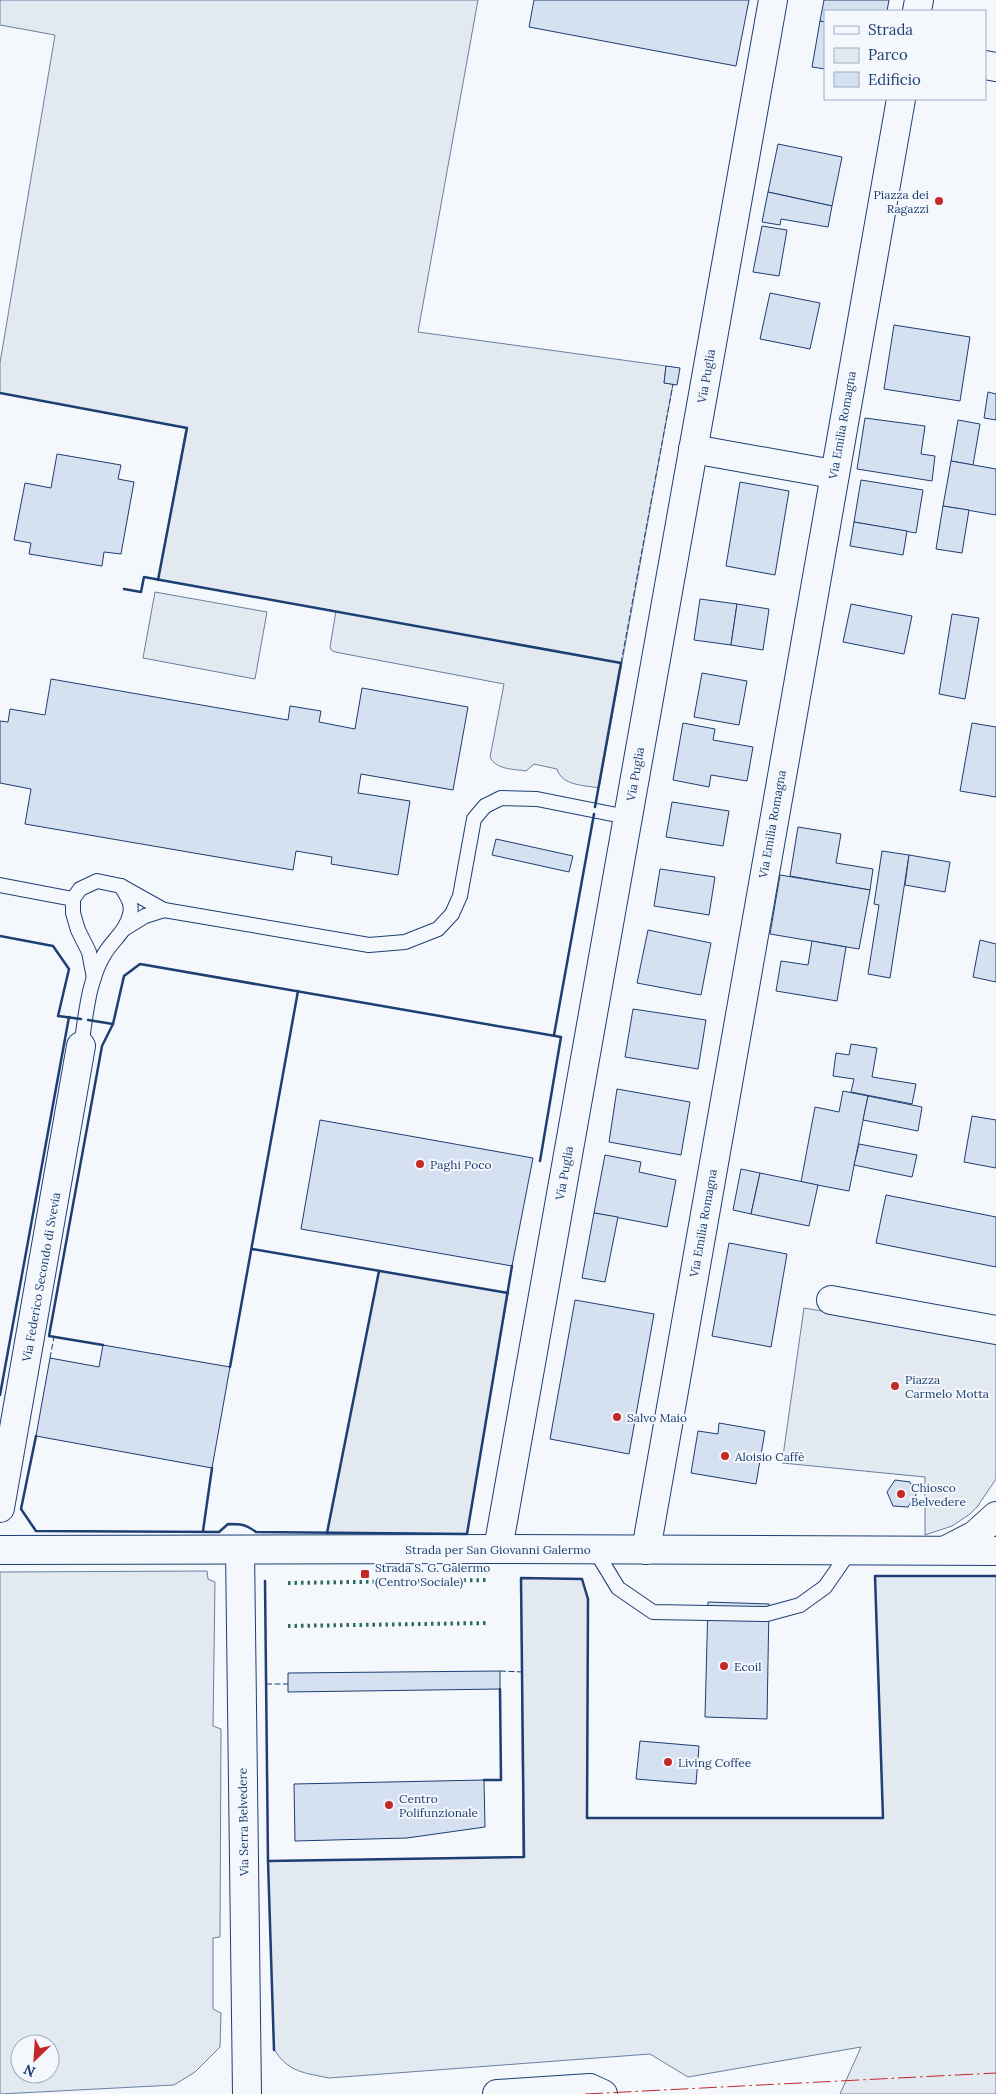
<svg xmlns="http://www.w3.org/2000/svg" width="996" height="2094" viewBox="0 0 996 2094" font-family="Lora,serif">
<rect width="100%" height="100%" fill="#f4f7fb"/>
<g fill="#e3e9f0" stroke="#687fa3" fill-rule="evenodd">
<path d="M 0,0 L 478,0 L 418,332 L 666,366 L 664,383 L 673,384 L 599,788 C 584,785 562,786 557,769 L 534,764 L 526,771 C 514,769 496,770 490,757 L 504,684 L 335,652 L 331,650 L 330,647 L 336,611 L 158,580 L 186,428 L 0,393 L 0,363 L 55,35 L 0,25 Z"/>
<path d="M 155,592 L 267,612 L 255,679 L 143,658 Z"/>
<path d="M 379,1271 L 508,1293 L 467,1534 L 327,1533 Z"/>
<path d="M 804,1308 L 996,1340 L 996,1479 L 977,1507 L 970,1514 L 952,1526 L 925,1535 L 925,1477 L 782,1463 Z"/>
<path d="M 207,1571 L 208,1579 L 215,1582 L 213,1726 L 221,1729 L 220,1937 L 213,1938 L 213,2009 L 221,2013 L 220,2047 L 195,2072 L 174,2085 L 0,2094 L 0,1572 ZM 20,2044 L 50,2044 L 50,2074 L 20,2074 Z"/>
<path d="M 875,1576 L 996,1576 L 996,2094 L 840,2094 L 861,2047 L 688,2077 L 650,2054 L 329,2078 C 305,2073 287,2072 274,2049 L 268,1861 L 523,1857 L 521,1578 L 582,1579 L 588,1599 L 587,1818 L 883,1818 Z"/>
</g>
<g fill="#d5e0f0" stroke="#1d3f73">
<path d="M 534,0 L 749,0 L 736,66 L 529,27 Z"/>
<path d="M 824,0 L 889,0 L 887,11 L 825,11 L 825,22 L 820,21 Z"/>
<path d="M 820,21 L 825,22 L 825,69 L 812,67 Z"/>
<path d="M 778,144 L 842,157 L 832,206 L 768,192 Z"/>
<path d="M 768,192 L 832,206 L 828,227 L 781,219 L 780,225 L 762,222 Z"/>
<path d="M 762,226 L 787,230 L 779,276 L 753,272 Z"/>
<path d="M 770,293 L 820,303 L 810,349 L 760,339 Z"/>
<path d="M 894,325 L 970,337 L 960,401 L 884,389 Z"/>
<path d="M 666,366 L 680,368 L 677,385 L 664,383 Z"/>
<path d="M 988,392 L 996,394 L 996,420 L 984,418 Z"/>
<path d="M 865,418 L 925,426 L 921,454 L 935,456 L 932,481 L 857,469 Z"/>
<path d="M 958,420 L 980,424 L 973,465 L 951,461 Z"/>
<path d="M 57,454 L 121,465 L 118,479 L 134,482 L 121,554 L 104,552 L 102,566 L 29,554 L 31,543 L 14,540 L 25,483 L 51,488 Z"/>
<path d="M 951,461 L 996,469 L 996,515 L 943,506 Z"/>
<path d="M 861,480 L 923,490 L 916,533 L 854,522 Z"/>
<path d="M 740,482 L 789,491 L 775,575 L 726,566 Z"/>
<path d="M 943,506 L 969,510 L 962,553 L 936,549 Z"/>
<path d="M 854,522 L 907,531 L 903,555 L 850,546 Z"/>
<path d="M 700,599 L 737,604 L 731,645 L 694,640 Z"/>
<path d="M 737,604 L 769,609 L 763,650 L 731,645 Z"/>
<path d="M 851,604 L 912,616 L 904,654 L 843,642 Z"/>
<path d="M 952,614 L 979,618 L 965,699 L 939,694 Z"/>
<path d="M 702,673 L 747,681 L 739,725 L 694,717 Z"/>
<path d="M 51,679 L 288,720 L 290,706 L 321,711 L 319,722 L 355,729 L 362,688 L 468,707 L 453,790 L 361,774 L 358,793 L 410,801 L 398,875 L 331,864 L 332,857 L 296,851 L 293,870 L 25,824 L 31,789 L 0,783 L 0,721 L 8,722 L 10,709 L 45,715 Z"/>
<path d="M 683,723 L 715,729 L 713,740 L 753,747 L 747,781 L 711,775 L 709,787 L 673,780 Z"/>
<path d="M 972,723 L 996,727 L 996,797 L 960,791 Z"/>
<path d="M 672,802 L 729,811 L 723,846 L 666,837 Z"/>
<path d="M 798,827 L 841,834 L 836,863 L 873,869 L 870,890 L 790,876 Z"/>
<path d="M 496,839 L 573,856 L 569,872 L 492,855 Z"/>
<path d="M 882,851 L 909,855 L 890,978 L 868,974 L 879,905 L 874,904 Z"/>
<path d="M 909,855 L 950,862 L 945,892 L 905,885 Z"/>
<path d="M 660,869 L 715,877 L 709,915 L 654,906 Z"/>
<path d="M 780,875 L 870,890 L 859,949 L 770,934 Z"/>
<path d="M 648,930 L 711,943 L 701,995 L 637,983 Z"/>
<path d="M 980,940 L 996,944 L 996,982 L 973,977 Z"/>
<path d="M 812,941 L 846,947 L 837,1001 L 776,991 L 781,961 L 808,965 Z"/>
<path d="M 633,1009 L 706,1020 L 698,1069 L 625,1057 Z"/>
<path d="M 851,1044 L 877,1048 L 872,1077 L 916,1084 L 912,1104 L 851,1092 L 854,1079 L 833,1076 L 836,1053 L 849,1055 Z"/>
<path d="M 617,1089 L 690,1102 L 681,1155 L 609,1142 Z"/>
<path d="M 843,1091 L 868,1096 L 849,1191 L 801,1182 L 815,1107 L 839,1112 Z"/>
<path d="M 868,1096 L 922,1107 L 918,1131 L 863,1120 Z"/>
<path d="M 972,1116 L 996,1120 L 996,1168 L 964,1162 Z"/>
<path d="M 320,1120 L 533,1158 L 512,1266 L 301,1229 Z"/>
<path d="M 859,1144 L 917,1155 L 912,1177 L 854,1165 Z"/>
<path d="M 605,1155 L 641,1162 L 639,1172 L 676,1180 L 667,1227 L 594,1213 Z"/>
<path d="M 741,1169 L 760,1173 L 751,1214 L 733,1210 Z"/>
<path d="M 760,1173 L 818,1185 L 809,1226 L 751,1214 Z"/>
<path d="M 886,1195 L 996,1217 L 996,1267 L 876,1243 Z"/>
<path d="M 594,1213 L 618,1217 L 605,1282 L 582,1278 Z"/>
<path d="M 729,1243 L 787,1254 L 771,1347 L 712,1336 Z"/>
<path d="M 575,1300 L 654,1314 L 629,1454 L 550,1439 Z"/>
<path d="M 103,1345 L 230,1367 L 212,1468 L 36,1436 L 50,1358 L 99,1367 Z"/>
<path d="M 719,1423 L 765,1431 L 756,1484 L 691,1473 L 698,1431 L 718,1434 Z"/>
<path d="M 895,1480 L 910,1482 L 916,1495 L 908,1507 L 893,1506 L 887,1492 Z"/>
<path d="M 708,1602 L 769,1604 L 767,1719 L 705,1717 Z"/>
<path d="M 500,1671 L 500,1689 L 288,1692 L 288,1673 Z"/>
<path d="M 640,1741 L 699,1746 L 696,1784 L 636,1779 Z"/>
<path d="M 484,1780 L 485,1827 L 407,1838 L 295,1841 L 294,1784 Z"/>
</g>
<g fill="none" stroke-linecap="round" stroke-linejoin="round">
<defs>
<g id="lane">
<path d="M 0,885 L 73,899"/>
<path d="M 124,929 L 145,916 L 164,910"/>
<path d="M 94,978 L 89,952 L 78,930 L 73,913 L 73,899 L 80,889 L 97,881 L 121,886 L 164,910 L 369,945 L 405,942 L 438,929 L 452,914 L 460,896 L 474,819 L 485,806 L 501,798 L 537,799 L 627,817"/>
<path d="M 81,1046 C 86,1016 88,980 105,953 C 113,940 127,930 130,914 C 133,903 126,895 121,886"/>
<path d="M 595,1550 L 618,1588 L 653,1612 L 767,1614 L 800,1605 L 825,1587 L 850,1551"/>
</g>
<g id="street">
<path d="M 917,11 L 919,0"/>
<path d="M 985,65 L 996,67"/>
<path d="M 693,449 L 833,474"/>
<path d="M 831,1300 L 996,1330"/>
<path d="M 0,1508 L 81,1046"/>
<path d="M 498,1549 L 773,0"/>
<path d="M 646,1550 L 901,99"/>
</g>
<g id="secondary">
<path d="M 0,1550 L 498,1549 L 996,1551"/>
<path d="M 240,1550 L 247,2094"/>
<path d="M 946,1550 L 975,1535 L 996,1516"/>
<path d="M 497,2094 L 590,2088 L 603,2094"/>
</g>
</defs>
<use href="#lane" stroke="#1d3f73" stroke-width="16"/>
<use href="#street" stroke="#1d3f73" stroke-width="30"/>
<use href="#secondary" stroke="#1d3f73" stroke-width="30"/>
<use href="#lane" stroke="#f4f7fb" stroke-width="14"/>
<use href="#street" stroke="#f4f7fb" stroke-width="28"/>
<use href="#secondary" stroke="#f4f7fb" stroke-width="28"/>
<g stroke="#2c6c60" stroke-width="4" stroke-dasharray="2.5 4" stroke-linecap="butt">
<path d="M 288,1583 L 488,1580"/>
<path d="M 288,1626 L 488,1623"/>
</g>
<g stroke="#1d3f73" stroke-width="1" stroke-dasharray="6 2.5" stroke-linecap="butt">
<path d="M 621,663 L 673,384"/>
<path d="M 50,1358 L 54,1337"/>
<path d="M 500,1671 L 523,1672"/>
<path d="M 266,1684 L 288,1684"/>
</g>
<g stroke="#1d3f73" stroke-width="2.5">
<path d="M 0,393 L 187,428 L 158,580"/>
<path d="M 124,589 L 141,592 L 144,577 L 621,663 L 595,807"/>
<path d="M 0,936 L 53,946 L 69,969 L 58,1016 L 81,1019"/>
<path d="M 88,1020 L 113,1024"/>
<path d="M 554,1035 L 594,814"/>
<path d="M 252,1249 L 508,1293"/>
<path d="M 103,1345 L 49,1336 L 102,1046 L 113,1024 L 124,976 L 140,964 L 561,1037 L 540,1161"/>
<path d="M 230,1367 L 298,991"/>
<path d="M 0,1395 L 69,1017"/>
<path d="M 36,1436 L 21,1509 L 36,1531 L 219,1532 L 228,1524 C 240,1524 246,1524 256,1532 L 467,1534 L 512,1266"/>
<path d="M 203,1531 L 212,1468"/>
<path d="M 327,1533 L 379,1271"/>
<path d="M 265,1581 L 268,1861 L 274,2050"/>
<path d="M 484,1780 L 501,1780 L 500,1689"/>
<path d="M 268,1861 L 524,1857 L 521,1578 L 582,1579 L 588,1599 L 587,1818 L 883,1818 L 875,1576 L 996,1576"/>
</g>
<path stroke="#c62828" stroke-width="1" stroke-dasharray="18 4 2.5 4" stroke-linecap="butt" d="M 585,2094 L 996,2073"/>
</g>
<g fill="#c62828" stroke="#f4f7fb" stroke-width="2">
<circle cx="939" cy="201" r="5"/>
<circle cx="420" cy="1164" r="5"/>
<circle cx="895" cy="1386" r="5"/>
<circle cx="617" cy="1417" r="5"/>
<circle cx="725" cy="1456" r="5"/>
<circle cx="901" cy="1494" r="5"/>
<rect x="360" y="1569" width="10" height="10" rx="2.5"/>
<circle cx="724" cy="1666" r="5"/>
<circle cx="668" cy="1762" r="5"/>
<circle cx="389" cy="1805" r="5"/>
</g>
<g text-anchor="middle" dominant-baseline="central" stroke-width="4" stroke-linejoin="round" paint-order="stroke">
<g font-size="12" fill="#1d3f73" stroke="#f4f7fb" text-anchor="start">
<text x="929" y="194" text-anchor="end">Piazza dei<tspan x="929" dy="14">Ragazzi</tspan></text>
<text x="430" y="1164">Paghi Poco</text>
<text x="905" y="1379">Piazza<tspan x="905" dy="14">Carmelo Motta</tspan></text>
<text x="627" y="1417">Salvo Maio</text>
<text x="735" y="1456">Aloisio Caffè</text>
<text x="911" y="1487">Chiosco<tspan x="911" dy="14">Belvedere</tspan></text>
<text x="375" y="1567">Strada S. G. Galermo<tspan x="375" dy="14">(Centro Sociale)</tspan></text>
<text x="734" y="1666">Ecoil</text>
<text x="678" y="1762">Living Coffee</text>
<text x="399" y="1798">Centro<tspan x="399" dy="14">Polifunzionale</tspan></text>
</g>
<g font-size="12" fill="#1d3f73" stroke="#f4f7fb">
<text transform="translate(706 376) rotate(-80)">Via Puglia</text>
<text transform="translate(842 425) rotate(-80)">Via Emilia Romagna</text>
<text transform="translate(635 774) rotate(-80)">Via Puglia</text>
<text transform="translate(772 824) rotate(-80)">Via Emilia Romagna</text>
<text transform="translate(564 1173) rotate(-80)">Via Puglia</text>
<text transform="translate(703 1223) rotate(-80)">Via Emilia Romagna</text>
<text transform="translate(41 1277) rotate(-80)">Via Federico Secondo di Svevia</text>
<text x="498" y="1549">Strada per San Giovanni Galermo</text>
<text transform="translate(243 1822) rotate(-91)">Via Serra Belvedere</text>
</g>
</g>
<rect x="824" y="10" width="162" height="90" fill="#f4f7fb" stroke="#9eadc5"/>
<rect x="834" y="26" width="25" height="8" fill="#f4f7fb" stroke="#9eadc5"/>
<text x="868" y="35" font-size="15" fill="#1d3f73">Strada</text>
<rect x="834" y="48" width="25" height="15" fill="#e3e9f0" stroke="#9eadc5"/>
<text x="868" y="60" font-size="15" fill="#1d3f73">Parco</text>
<rect x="834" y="72" width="25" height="15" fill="#d5e0f0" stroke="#9eadc5"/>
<text x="868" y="85" font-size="15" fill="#1d3f73">Edificio</text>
<g transform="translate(35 2059) rotate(205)"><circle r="24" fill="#f4f7fb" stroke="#9eadc5"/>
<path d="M0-4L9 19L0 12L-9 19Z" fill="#c62828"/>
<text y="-8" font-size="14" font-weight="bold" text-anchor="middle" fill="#1d3f73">N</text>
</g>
</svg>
